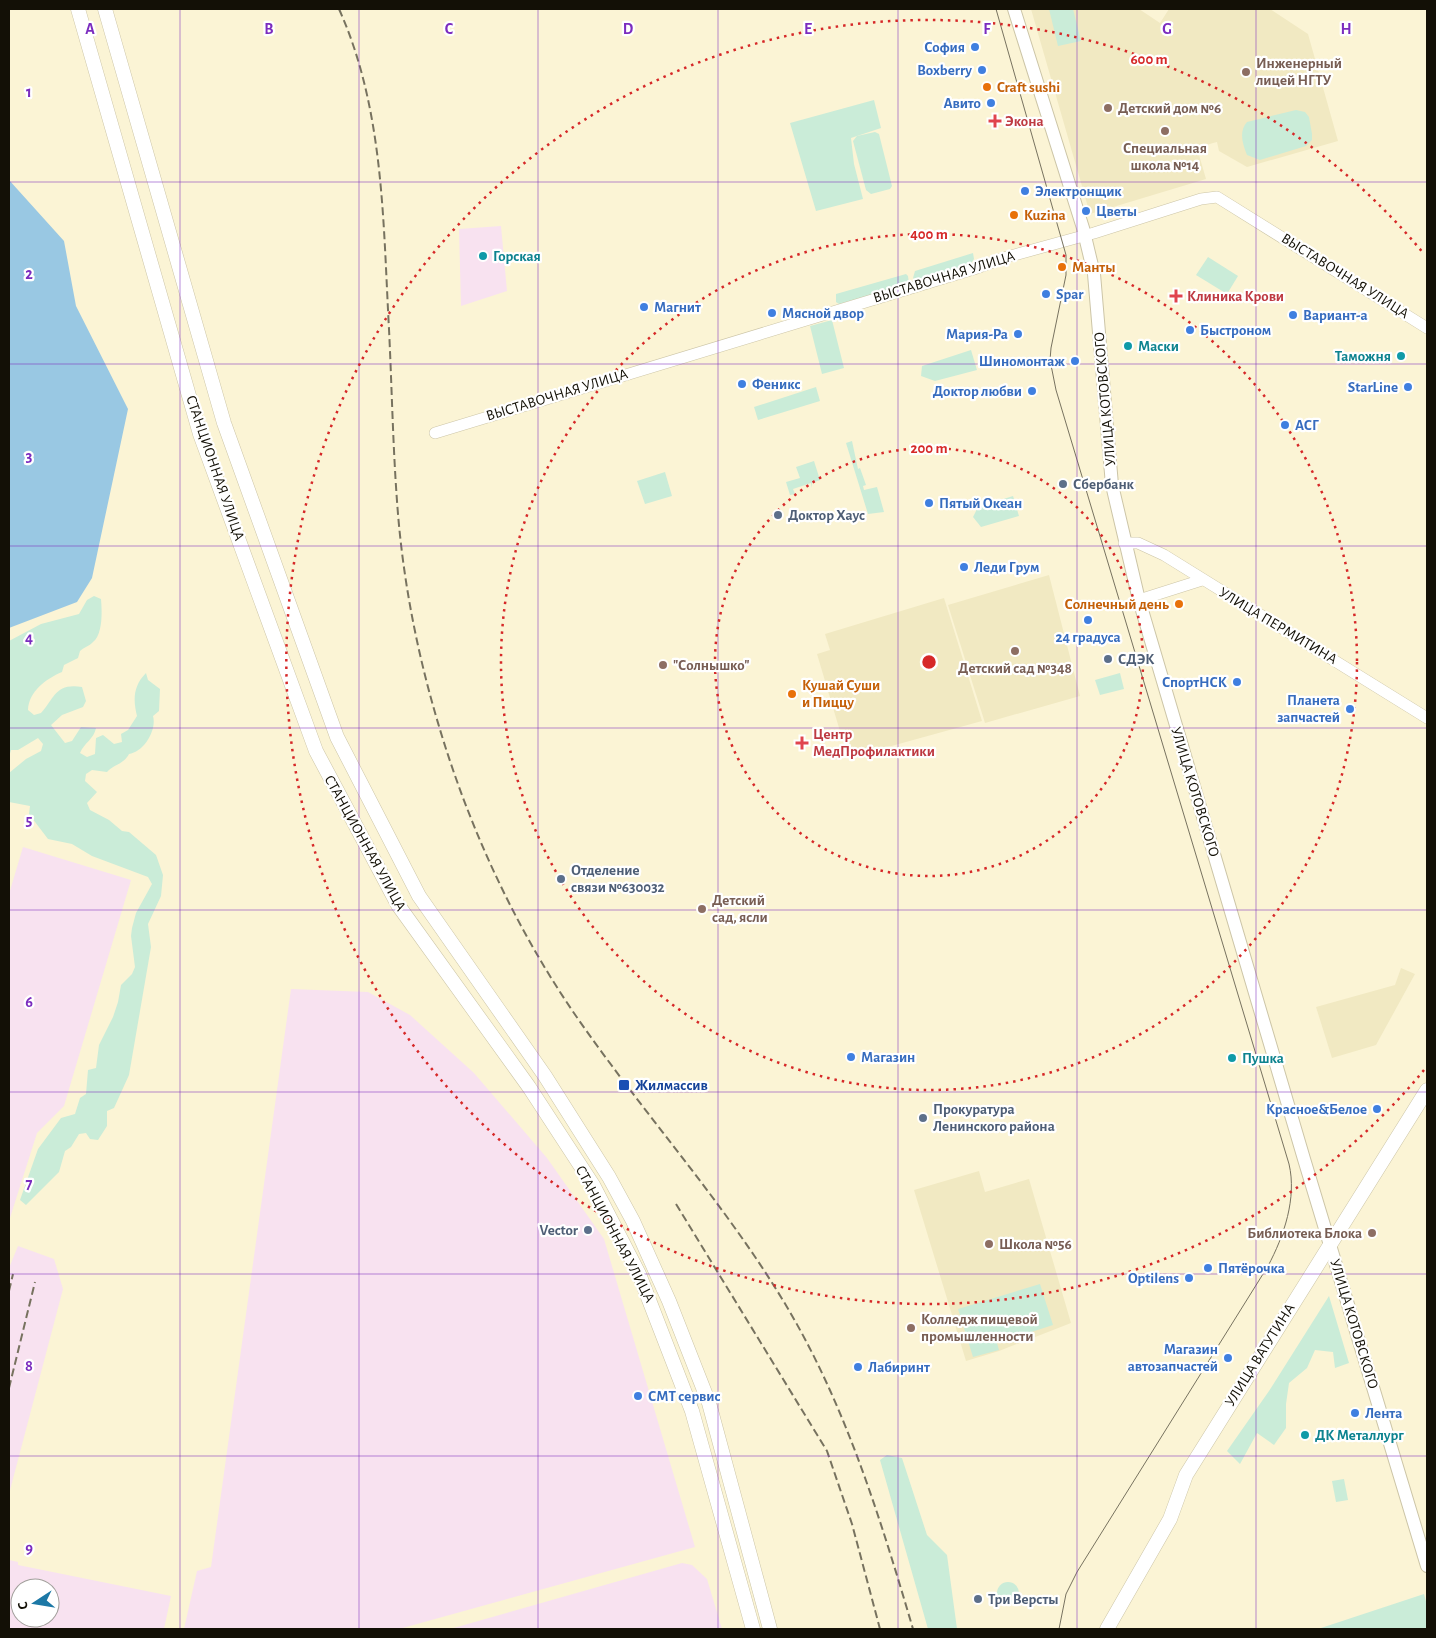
<svg xmlns="http://www.w3.org/2000/svg" width="1436" height="1638" viewBox="0 0 1436 1638" font-family="'Alegreya Sans',sans-serif">
<rect width="100%" height="100%" fill="#fbf4d5"/>
<g fill="#f8e2f0" fill-rule="evenodd">
<path d="M 501,226 L 507,291 L 461,306 L 459,229 Z"/>
<path d="M 23,847 L 131,880 L 64,1106 L 37,1133 L 9,1221 L 9,894 Z"/>
<path d="M 291,989 L 368,992 L 410,1015 L 474,1073 L 547,1158 L 604,1239 L 695,1547 L 399,1629 L 184,1629 L 197,1571 L 211,1567 Z"/>
<path d="M 18,1246 L 54,1259 L 63,1289 L 9,1494 L 9,1268 Z"/>
<path d="M 9,1560 L 18,1562 L 18,1565 L 171,1596 L 164,1629 L 9,1629 ZM 20,1588 L 50,1588 L 50,1618 L 20,1618 Z"/>
<path d="M 682,1563 L 692,1565 L 707,1579 L 722,1629 L 450,1629 Z"/>
</g>
<g fill="#f1e9c2">
<path d="M 1031,9 L 1139,9 L 1160,23 L 1169,9 L 1270,9 L 1308,34 L 1338,141 L 1247,167 L 1219,151 L 1217,142 L 1213,143 L 1197,148 L 1206,179 L 1090,214 Z"/>
<path d="M 1049,575 L 1080,696 L 985,723 L 948,605 Z"/>
<path d="M 944,598 L 982,721 L 848,758 L 817,654 L 830,650 L 825,634 Z"/>
<path d="M 1401,968 L 1415,974 L 1376,1045 L 1332,1058 L 1316,1007 L 1395,985 Z"/>
<path d="M 979,1171 L 985,1192 L 1029,1179 L 1071,1323 L 999,1351 L 966,1361 L 914,1190 Z"/>
</g>
<g fill="#caecd8">
<path d="M 1049,9 L 1073,9 L 1081,41 L 1058,46 Z"/>
<path d="M 874,100 L 881,128 L 851,138 L 854,164 L 863,199 L 816,211 L 790,123 Z"/>
<path d="M 1296,110 L 1305,112 L 1309,117 L 1312,134 L 1312,140 L 1306,146 L 1260,160 L 1247,155 C 1242,143 1239,131 1247,122 Z"/>
<path d="M 875,132 L 879,134 L 892,186 L 890,189 L 871,194 L 866,190 L 853,141 L 857,136 Z"/>
<path d="M 973,253 L 974,259 L 970,265 L 917,282 L 913,278 L 915,271 Z"/>
<path d="M 1208,257 L 1238,276 L 1227,294 L 1196,275 Z"/>
<path d="M 906,274 L 908,276 L 909,284 L 839,304 L 836,302 L 836,294 Z"/>
<path d="M 832,320 L 844,368 L 822,374 L 810,326 Z"/>
<path d="M 971,350 L 977,370 L 935,381 L 921,376 L 922,366 Z"/>
<path d="M 816,387 L 820,401 L 758,420 L 754,407 Z"/>
<path d="M 852,441 L 858,469 L 860,468 L 866,485 L 863,486 L 864,490 L 877,487 L 884,512 L 868,514 L 846,443 Z"/>
<path d="M 814,461 L 820,480 L 812,483 L 812,488 L 811,483 L 793,489 L 795,494 L 790,495 L 786,482 L 800,478 L 796,467 Z"/>
<path d="M 665,472 L 672,496 L 645,504 L 637,481 Z"/>
<path d="M 1013,496 L 1019,516 L 981,527 L 973,517 L 978,507 Z"/>
<path d="M 94,596 L 101,599 C 102,611 103,634 93,642 C 90,646 84,647 80,651 L 78,658 L 64,665 L 62,672 C 46,679 29,691 28,710 L 34,715 L 41,713 C 55,698 55,683 82,687 L 86,701 L 83,707 L 62,715 L 51,725 L 65,743 L 72,741 L 81,727 L 96,728 C 94,739 84,743 80,753 L 87,757 L 95,754 L 96,738 L 103,735 L 114,744 L 122,742 L 121,734 L 128,730 L 137,716 C 133,700 133,686 146,673 L 148,680 L 160,689 L 159,711 L 153,716 C 157,730 144,752 129,754 C 123,765 114,764 107,772 L 92,770 L 86,774 L 85,781 L 97,792 L 87,803 L 90,810 L 109,820 L 122,831 L 129,832 L 156,855 L 163,875 L 161,896 L 148,924 L 151,947 L 129,1075 L 114,1108 L 107,1111 L 107,1126 L 98,1140 L 90,1139 L 86,1133 L 79,1134 L 71,1147 L 65,1151 L 59,1172 L 26,1205 L 20,1200 L 38,1149 L 61,1118 L 75,1114 L 80,1098 L 86,1094 L 88,1070 L 96,1068 L 99,1045 L 113,1017 L 118,1002 L 121,985 L 132,974 L 135,967 L 131,936 L 132,928 L 136,913 L 152,884 L 148,877 L 92,856 L 72,844 L 48,839 L 29,814 L 30,806 L 9,802 L 9,773 L 26,759 L 41,751 L 43,744 L 38,738 L 18,750 L 11,750 L 9,757 L 9,641 L 41,624 L 79,614 L 87,600 Z"/>
<path d="M 1120,673 L 1124,689 L 1100,695 L 1095,680 Z"/>
<path d="M 1040,1284 L 1053,1325 L 997,1343 L 999,1350 L 973,1357 L 958,1309 Z"/>
<path d="M 1329,1296 L 1349,1363 L 1335,1368 L 1333,1352 L 1315,1350 L 1307,1368 L 1289,1383 L 1286,1404 L 1286,1428 L 1274,1445 L 1257,1433 L 1240,1464 L 1227,1451 L 1269,1391 Z"/>
<path d="M 887,1455 L 902,1458 L 927,1535 L 947,1555 L 957,1629 L 928,1629 L 880,1460 Z"/>
<path d="M 1344,1479 L 1348,1500 L 1336,1502 L 1332,1481 Z"/>
<circle cx="1008" cy="1593" r="11"/>
<path d="M 1424,1594 L 1427,1605 L 1427,1629 L 1318,1629 Z"/>
</g>
<path fill="#99c8e3" d="M 9,180 L 64,241 L 76,306 L 128,409 L 92,578 L 77,602 L 9,628 Z"/>
<g fill="none" stroke-linecap="round" stroke-linejoin="round">
<defs>
<g id="tertiary">
<path d="M 435,433 L 974,269 L 1007,257 L 1094,233 L 1201,199 L 1217,197 L 1427,328"/>
<path d="M 1124,543 L 1138,543 L 1164,555 L 1427,718"/>
<path d="M 1139,600 L 1202,580"/>
</g>
<path id="secondary" d="M 1014,9 L 1083,228 L 1094,274 L 1112,485 L 1139,600 L 1304,1159 L 1427,1566"/>
<g id="primary">
<path d="M 78,9 L 200,434 L 316,751 L 398,905 L 529,1087 L 593,1185 L 639,1274 L 692,1411 L 753,1629"/>
<path d="M 105,9 L 224,423 L 337,737 L 419,896 L 545,1076 L 609,1177 L 633,1221 L 669,1301 L 709,1403 L 770,1629"/>
<path d="M 1107,1629 L 1170,1519 L 1186,1475 L 1427,1090"/>
</g>
</defs>
<use href="#tertiary" stroke="#ccc5a7" stroke-width="12"/>
<use href="#secondary" stroke="#ccc5a7" stroke-width="14"/>
<use href="#primary" stroke="#ccc5a7" stroke-width="15"/>
<use href="#tertiary" stroke="#fff" stroke-width="11"/>
<use href="#secondary" stroke="#fff" stroke-width="12"/>
<use href="#primary" stroke="#fff" stroke-width="14"/>
<path stroke="#77725f" stroke-width="1" d="M 996,9 L 1066,255 L 1066,275 L 1051,348 L 1050,360 L 1056,390 L 1289,1164 C 1297,1198 1284,1236 1268,1266 L 1077,1572 L 1066,1594 L 1059,1629"/>
<g stroke="#77725f" stroke-width="2" stroke-dasharray="8 4" stroke-linecap="butt">
<path d="M 339,9 C 384,109 383,221 389,329 C 392,391 393,453 398,514 C 405,599 424,684 451,764 C 481,853 523,939 576,1016 C 643,1113 723,1201 784,1302 C 845,1403 880,1517 913,1629"/>
<path d="M 676,1204 L 827,1451 L 852,1524 L 880,1629"/>
<path d="M 9,1291 L 13,1274"/>
<path d="M 9,1388 L 35,1282"/>
</g>
</g>
<path fill="none" stroke="#7b2cbf" stroke-width="1" stroke-opacity="0.55" d="M 180,9 L 180,1629M 359,9 L 359,1629M 538,9 L 538,1629M 718,9 L 718,1629M 898,9 L 898,1629M 1077,9 L 1077,1629M 1256,9 L 1256,1629M 9,182 L 1427,182M 9,364 L 1427,364M 9,546 L 1427,546M 9,728 L 1427,728M 9,910 L 1427,910M 9,1092 L 1427,1092M 9,1274 L 1427,1274M 9,1456 L 1427,1456"/>
<g fill="none" stroke="#d62828" stroke-width="2.5" stroke-dasharray="2.5 5">
<circle cx="929" cy="662" r="214"/>
<circle cx="929" cy="662" r="428"/>
<path d="M1424 1070A642 642 0 1 1 1424 254"/>
</g>
<g fill="#3f7fe0" stroke="#fff" stroke-width="2">
<circle cx="975" cy="47" r="5"/>
<circle cx="982" cy="70" r="5"/>
<circle cx="991" cy="103" r="5"/>
<circle cx="1025" cy="191" r="5"/>
<circle cx="1086" cy="211" r="5"/>
<circle cx="1046" cy="294" r="5"/>
<circle cx="644" cy="307" r="5"/>
<circle cx="772" cy="313" r="5"/>
<circle cx="1293" cy="315" r="5"/>
<circle cx="1190" cy="330" r="5"/>
<circle cx="1018" cy="334" r="5"/>
<circle cx="1075" cy="361" r="5"/>
<circle cx="742" cy="384" r="5"/>
<circle cx="1408" cy="387" r="5"/>
<circle cx="1032" cy="391" r="5"/>
<circle cx="1285" cy="425" r="5"/>
<circle cx="929" cy="503" r="5"/>
<circle cx="964" cy="567" r="5"/>
<circle cx="1088" cy="620" r="5"/>
<circle cx="1237" cy="682" r="5"/>
<circle cx="1350" cy="709" r="5"/>
<circle cx="851" cy="1057" r="5"/>
<circle cx="1377" cy="1109" r="5"/>
<circle cx="1208" cy="1268" r="5"/>
<circle cx="1189" cy="1278" r="5"/>
<circle cx="1228" cy="1358" r="5"/>
<circle cx="858" cy="1367" r="5"/>
<circle cx="638" cy="1396" r="5"/>
<circle cx="1355" cy="1413" r="5"/>
</g>
<g fill="#8d6e63" stroke="#fff" stroke-width="2">
<circle cx="1246" cy="72" r="5"/>
<circle cx="1108" cy="108" r="5"/>
<circle cx="1165" cy="131" r="5"/>
<circle cx="1015" cy="651" r="5"/>
<circle cx="663" cy="665" r="5"/>
<circle cx="702" cy="909" r="5"/>
<circle cx="1372" cy="1233" r="5"/>
<circle cx="989" cy="1244" r="5"/>
<circle cx="911" cy="1328" r="5"/>
</g>
<g fill="#e8710a" stroke="#fff" stroke-width="2">
<circle cx="987" cy="87" r="5"/>
<circle cx="1014" cy="215" r="5"/>
<circle cx="1062" cy="267" r="5"/>
<circle cx="1179" cy="604" r="5"/>
<circle cx="792" cy="694" r="5"/>
</g>
<g fill="#e0444e" stroke="#fff" stroke-width="2">
<path d="M992.5 113.5h5v5h5v5h-5v5h-5v-5h-5v-5h5z"/>
<path d="M1173.5 288.5h5v5h5v5h-5v5h-5v-5h-5v-5h5z"/>
<path d="M799.5 735.5h5v5h5v5h-5v5h-5v-5h-5v-5h5z"/>
</g>
<g fill="#0f9aa8" stroke="#fff" stroke-width="2">
<circle cx="483" cy="256" r="5"/>
<circle cx="1128" cy="346" r="5"/>
<circle cx="1401" cy="356" r="5"/>
<circle cx="1232" cy="1058" r="5"/>
<circle cx="1305" cy="1435" r="5"/>
</g>
<g fill="#5c6f8a" stroke="#fff" stroke-width="2">
<circle cx="1063" cy="484" r="5"/>
<circle cx="778" cy="515" r="5"/>
<circle cx="1108" cy="659" r="5"/>
<circle cx="561" cy="879" r="5"/>
<circle cx="923" cy="1118" r="5"/>
<circle cx="588" cy="1230" r="5"/>
<circle cx="978" cy="1599" r="5"/>
</g>
<rect fill="#1a4fb4" stroke="#fff" stroke-width="2" x="618" y="1079" width="12" height="12" rx="2.5"/>
<g text-anchor="middle" dominant-baseline="central" stroke-width="4.5" stroke-linejoin="round" paint-order="stroke">
<g font-size="15" font-weight="bold" fill="#366cbe" stroke="#fff" text-anchor="start">
<text x="965" y="47" text-anchor="end">София</text>
<text x="972" y="70" text-anchor="end">Boxberry</text>
<text x="981" y="103" text-anchor="end">Авито</text>
<text x="1035" y="191">Электронщик</text>
<text x="1096" y="211">Цветы</text>
<text x="1056" y="294">Spar</text>
<text x="654" y="307">Магнит</text>
<text x="782" y="313">Мясной двор</text>
<text x="1303" y="315">Вариант-а</text>
<text x="1200" y="330">Быстроном</text>
<text x="1008" y="334" text-anchor="end">Мария-Ра</text>
<text x="1065" y="361" text-anchor="end">Шиномонтаж</text>
<text x="752" y="384">Феникс</text>
<text x="1398" y="387" text-anchor="end">StarLine</text>
<text x="1022" y="391" text-anchor="end">Доктор любви</text>
<text x="1295" y="425">АСГ</text>
<text x="939" y="503">Пятый Океан</text>
<text x="974" y="567">Леди Грум</text>
<text x="1088" y="637" text-anchor="middle">24 градуса</text>
<text x="1227" y="682" text-anchor="end">СпортНСК</text>
<text x="1340" y="700" text-anchor="end">Планета<tspan x="1340" dy="17">запчастей</tspan></text>
<text x="861" y="1057">Магазин</text>
<text x="1367" y="1109" text-anchor="end">Красное&amp;Белое</text>
<text x="1218" y="1268">Пятёрочка</text>
<text x="1179" y="1278" text-anchor="end">Optilens</text>
<text x="1218" y="1349" text-anchor="end">Магазин<tspan x="1218" dy="17">автозапчастей</tspan></text>
<text x="868" y="1367">Лабиринт</text>
<text x="648" y="1396">СМТ сервис</text>
<text x="1365" y="1413">Лента</text>
</g>
<g font-size="15" font-weight="bold" fill="#785e54" stroke="#fff" text-anchor="start">
<text x="1256" y="63">Инженерный<tspan x="1256" dy="17">лицей НГТУ</tspan></text>
<text x="1118" y="108">Детский дом №6</text>
<text x="1165" y="148" text-anchor="middle">Специальная<tspan x="1165" dy="17">школа №14</tspan></text>
<text x="673" y="665">"Солнышко"</text>
<text x="1015" y="668" text-anchor="middle">Детский сад №348</text>
<text x="712" y="900">Детский<tspan x="712" dy="17">сад, ясли</tspan></text>
<text x="1362" y="1233" text-anchor="end">Библиотека Блока</text>
<text x="999" y="1244">Школа №56</text>
<text x="921" y="1319">Колледж пищевой<tspan x="921" dy="17">промышленности</tspan></text>
</g>
<g font-size="15" font-weight="bold" fill="#c56008" stroke="#fff" text-anchor="start">
<text x="997" y="87">Craft sushi</text>
<text x="1024" y="215">Kuzina</text>
<text x="1072" y="267">Манты</text>
<text x="1169" y="604" text-anchor="end">Солнечный день</text>
<text x="802" y="685">Кушай Суши<tspan x="802" dy="17">и Пиццу</tspan></text>
</g>
<g font-size="15" font-weight="bold" fill="#be3a42" stroke="#fff" text-anchor="start">
<text x="1005" y="121">Экона</text>
<text x="1187" y="296">Клиника Крови</text>
<text x="813" y="734">Центр<tspan x="813" dy="17">МедПрофилактики</tspan></text>
</g>
<g font-size="15" font-weight="bold" fill="#0d838f" stroke="#fff" text-anchor="start">
<text x="493" y="256">Горская</text>
<text x="1138" y="346">Маски</text>
<text x="1391" y="356" text-anchor="end">Таможня</text>
<text x="1242" y="1058">Пушка</text>
<text x="1315" y="1435">ДК Металлург</text>
</g>
<g font-size="15" fill="#131006" stroke="#fff">
<text transform="translate(1345 276) rotate(32)">ВЫСТАВОЧНАЯ УЛИЦА</text>
<text transform="translate(944 277) rotate(-17)">ВЫСТАВОЧНАЯ УЛИЦА</text>
<text transform="translate(557 395) rotate(-17)">ВЫСТАВОЧНАЯ УЛИЦА</text>
<text transform="translate(1105 399) rotate(-95)">УЛИЦА КОТОВСКОГО</text>
<text transform="translate(215 468) rotate(71)">СТАНЦИОННАЯ УЛИЦА</text>
<text transform="translate(1278 626) rotate(31)">УЛИЦА ПЕРМИТИНА</text>
<text transform="translate(1195 792) rotate(73)">УЛИЦА КОТОВСКОГО</text>
<text transform="translate(365 843) rotate(61)">СТАНЦИОННАЯ УЛИЦА</text>
<text transform="translate(615 1234) rotate(62)">СТАНЦИОННАЯ УЛИЦА</text>
<text transform="translate(1354 1324) rotate(73)">УЛИЦА КОТОВСКОГО</text>
<text transform="translate(1260 1355) rotate(-58)">УЛИЦА ВАТУТИНА</text>
</g>
<g font-size="15" font-weight="bold" fill="#4e5e75" stroke="#fff" text-anchor="start">
<text x="1073" y="484">Сбербанк</text>
<text x="788" y="515">Доктор Хаус</text>
<text x="1118" y="659">СДЭК</text>
<text x="571" y="870">Отделение<tspan x="571" dy="17">связи №630032</tspan></text>
<text x="933" y="1109">Прокуратура<tspan x="933" dy="17">Ленинского района</tspan></text>
<text x="578" y="1230" text-anchor="end">Vector</text>
<text x="988" y="1599">Три Версты</text>
</g>
<g font-size="15" font-weight="bold" fill="#164399" stroke="#fff" text-anchor="start">
<text x="635" y="1085">Жилмассив</text>
</g>
</g>
<g font-size="16" text-anchor="middle" font-weight="bold" fill="#7b2cbf" stroke="#fff" stroke-width="4.5" stroke-linejoin="round" paint-order="stroke">
<text x="90" y="34">A</text>
<text x="269" y="34">B</text>
<text x="449" y="34">C</text>
<text x="628" y="34">D</text>
<text x="808" y="34">E</text>
<text x="987" y="34">F</text>
<text x="1167" y="34">G</text>
<text x="1346" y="34">H</text>
<text x="29" y="97">1</text>
<text x="29" y="279">2</text>
<text x="29" y="461">3</text>
<text x="29" y="643">4</text>
<text x="29" y="825">5</text>
<text x="29" y="1007">6</text>
<text x="29" y="1189">7</text>
<text x="29" y="1371">8</text>
<text x="29" y="1553">9</text>
</g>
<circle cx="929" cy="662" r="8" fill="#d62828" stroke="#fff" stroke-width="2.5"/>
<g font-size="15" text-anchor="middle" font-weight="bold" fill="#d62828" stroke="#fff" stroke-width="4.5" stroke-linejoin="round" paint-order="stroke">
<text x="1149" y="64">600 m</text>
<text x="929" y="239">400 m</text>
<text x="929" y="453">200 m</text>
</g>
<rect width="1436" height="1638" fill="none" stroke="#131006" stroke-width="20"/>
<g transform="translate(35 1603) rotate(258)"><circle r="24" fill="#ffffff" stroke="#a19f9b"/>
<path d="M0-4L9 19L0 12L-9 19Z" fill="#1c78a6"/>
<text y="-8" font-size="14" font-weight="bold" text-anchor="middle" fill="#131006">С</text>
</g>
</svg>
